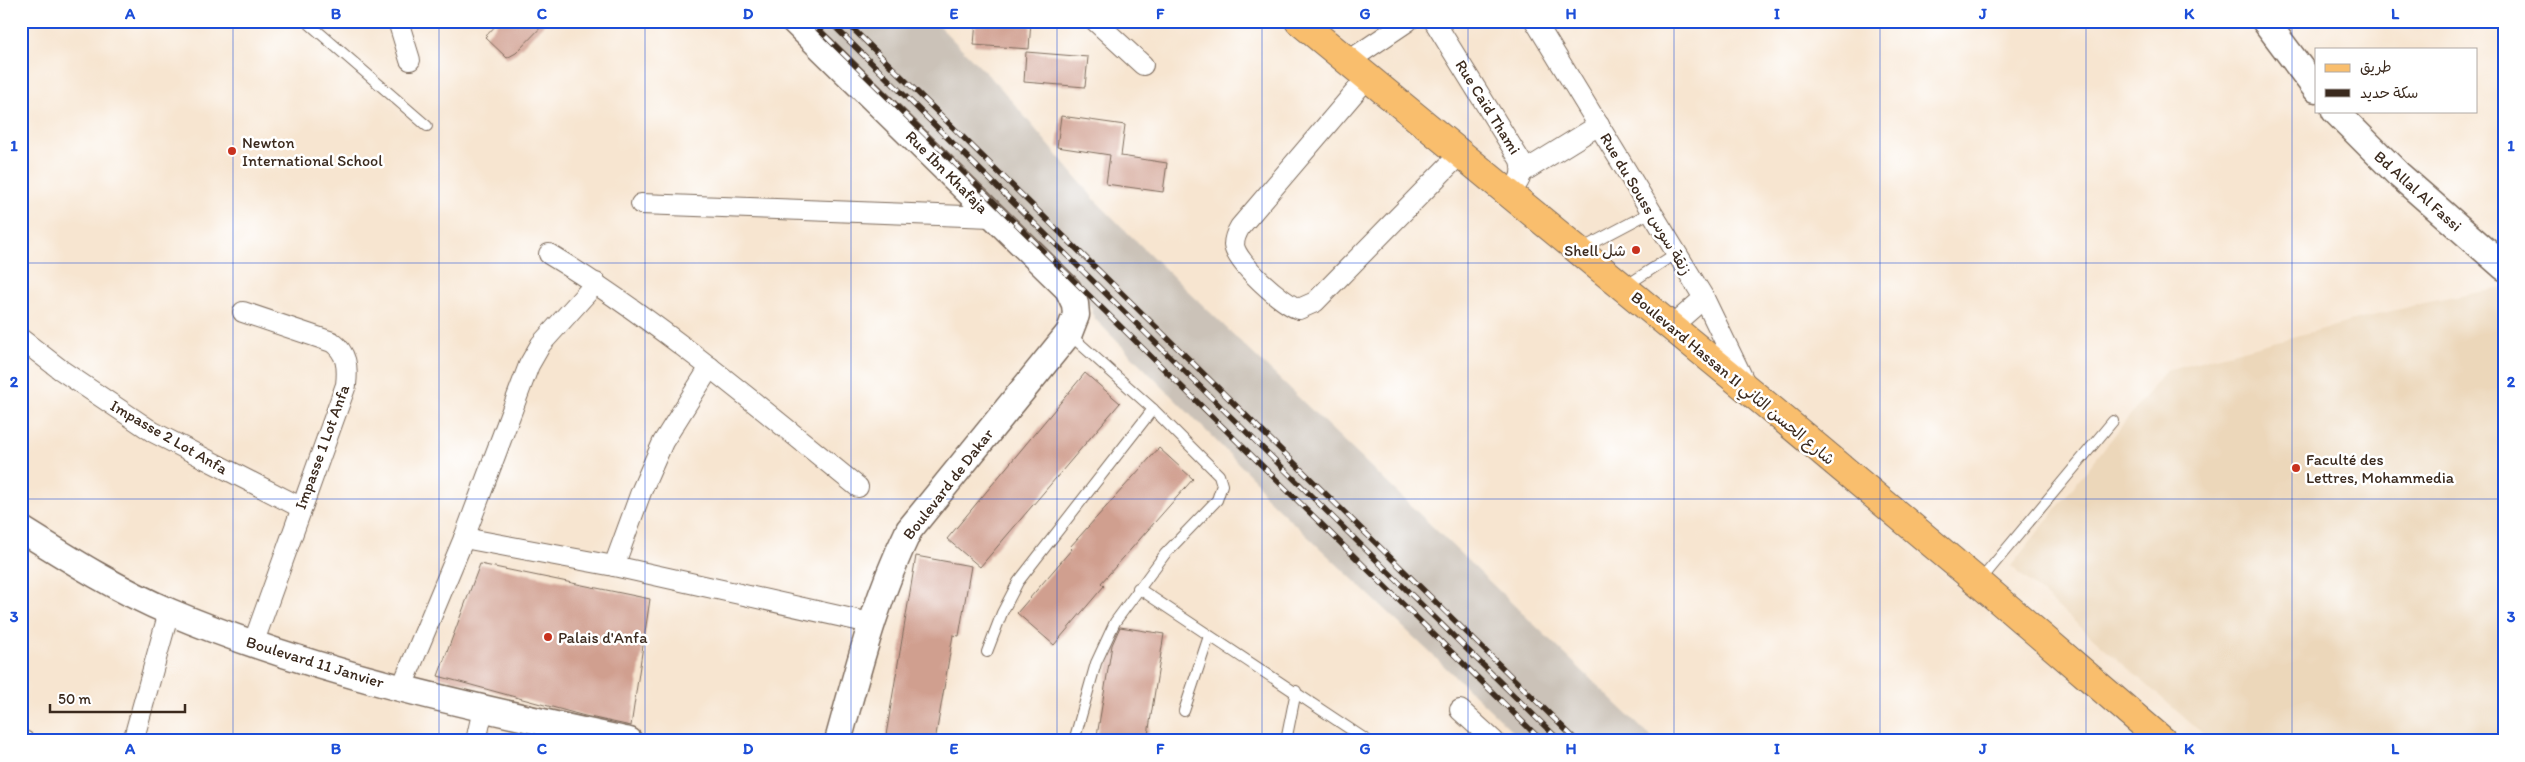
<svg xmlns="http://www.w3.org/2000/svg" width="2525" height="762" viewBox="0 0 2525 762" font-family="Itim,'Playpen Sans Arabic',sans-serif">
<rect width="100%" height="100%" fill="#fff"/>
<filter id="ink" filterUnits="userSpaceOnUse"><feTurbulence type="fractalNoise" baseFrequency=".02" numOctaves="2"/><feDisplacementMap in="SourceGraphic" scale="10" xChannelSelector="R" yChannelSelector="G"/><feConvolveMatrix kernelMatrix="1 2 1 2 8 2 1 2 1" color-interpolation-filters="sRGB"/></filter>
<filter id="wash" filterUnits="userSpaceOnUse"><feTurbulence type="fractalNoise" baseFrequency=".0096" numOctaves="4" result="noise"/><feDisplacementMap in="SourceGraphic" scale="20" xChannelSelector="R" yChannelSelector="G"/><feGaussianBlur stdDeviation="1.12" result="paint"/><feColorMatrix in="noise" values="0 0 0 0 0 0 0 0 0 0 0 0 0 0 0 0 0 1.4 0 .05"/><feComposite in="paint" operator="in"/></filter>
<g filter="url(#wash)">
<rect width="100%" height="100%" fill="#f7e5d0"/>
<path fill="#ecd7ba" d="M 2502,288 L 2504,291 L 2504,741 L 2211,741 L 2011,566 L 2166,370 L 2419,304 Z"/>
<path fill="#cbc2b8" d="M 802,21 L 934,21 L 999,86 L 1096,201 L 1132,237 L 1655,741 L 1523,741 L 1265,496 L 1257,482 L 1094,318 L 1091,307 Z"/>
<g id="blocks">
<g fill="#d09f8f">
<path d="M 500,21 L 547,21 L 516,53 L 507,58 L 485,37 Z"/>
<path d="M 976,21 L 1031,21 L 1029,49 L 974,45 Z"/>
<path d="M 1026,52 L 1088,57 L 1085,87 L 1024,82 Z"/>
<path d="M 1061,116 L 1125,125 L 1121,156 L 1167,163 L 1163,192 L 1106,184 L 1110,155 L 1057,147 Z"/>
<path d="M 1085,373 L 1120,403 L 980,567 L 947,539 Z"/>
<path d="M 1159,448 L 1193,479 L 1101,583 L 1104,586 L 1054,645 L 1017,613 L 1072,549 L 1070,547 Z"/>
<path d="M 916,556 L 971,566 L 959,636 L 953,635 L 935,741 L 885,741 Z"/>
<path d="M 480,564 L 650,599 L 631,726 L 585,716 L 438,676 Z"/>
<path d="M 1120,627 L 1164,634 L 1147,741 L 1126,741 L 1097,736 L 1112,645 Z"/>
</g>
</g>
</g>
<g filter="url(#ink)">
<use href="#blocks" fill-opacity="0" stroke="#7d6b5c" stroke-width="1"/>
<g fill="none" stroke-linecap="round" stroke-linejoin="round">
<defs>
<g id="service">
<path d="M 306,21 L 427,126"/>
<path d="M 1581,249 L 1651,212"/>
<path d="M 1624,287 L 1675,254"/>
<path d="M 1069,334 L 1153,409 L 1219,475 L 1222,485 L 1217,500 L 1165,554 L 1115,622 L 1096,663 L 1074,741"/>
<path d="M 1979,582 L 2113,421"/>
<path d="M 1138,588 L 1368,741"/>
<path d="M 987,652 L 1002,613 L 1018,582 L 1153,409"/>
<path d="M 1184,711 L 1209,636"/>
<path d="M 1286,741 L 1296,691"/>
</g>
<g id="minor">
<path d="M 398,21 L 410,60"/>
<path d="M 1095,21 L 1143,65"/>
<path d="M 1434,21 L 1520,160 C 1524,176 1519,183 1508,194"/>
<path d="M 1535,21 L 1704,298 L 1747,387"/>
<path d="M 1347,62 L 1408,21"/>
<path d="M 1367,78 L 1240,227 C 1237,232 1234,239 1234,245 C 1236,263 1283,304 1299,309 L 1315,302 L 1460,154"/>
<path d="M 1523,172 L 1599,125"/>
<path d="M 641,204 L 992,217"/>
<path d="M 549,254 C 659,321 758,406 858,487"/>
<path d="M 243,312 L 332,342 C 347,353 348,367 346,385 L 253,644"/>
<path d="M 1671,327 L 1704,298"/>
<path d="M 21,339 L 61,370 L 153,432 L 300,507"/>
<path d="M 464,538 L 614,566 L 870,623"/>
<path d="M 614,566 L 641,492 L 663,442 L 710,367"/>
<path d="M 401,689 L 464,538 L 529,365 L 541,344 L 596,283"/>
<path d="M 1460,710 L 1494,741"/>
<path d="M 21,740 L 24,741"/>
<path d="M 133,741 L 169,612"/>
<path d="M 476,741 L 483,709"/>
</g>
<g id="tertiary">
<path d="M 794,21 L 1068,289 L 1075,304 L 1076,315 L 1069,333 L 909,530 C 875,600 859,666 838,741"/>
<path d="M 2265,21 L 2316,89"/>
<path d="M 2335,111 L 2398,174 L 2504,267"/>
<path d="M 21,529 C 69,559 118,590 170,612 C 317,674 473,707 629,741"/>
</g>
<path id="primary" d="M 1299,21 L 1774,411 L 1978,582 L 2163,741"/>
</defs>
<use href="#service" stroke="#7d6b5c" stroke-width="12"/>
<use href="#minor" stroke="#7d6b5c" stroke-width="22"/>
<use href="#tertiary" stroke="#7d6b5c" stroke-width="29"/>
<use href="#primary" stroke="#7d6b5c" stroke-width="30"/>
<use href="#service" stroke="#fff" stroke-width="10"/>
<use href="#minor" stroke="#fff" stroke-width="20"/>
<use href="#tertiary" stroke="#fff" stroke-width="26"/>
<use href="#primary" stroke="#f9be6d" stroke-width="28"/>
<defs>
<g id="rail">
<path d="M 810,21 L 1542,741"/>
<path d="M 829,21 L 1560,741"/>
<path d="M 845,21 L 1577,741"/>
</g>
</defs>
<use href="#rail" stroke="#3b2a1e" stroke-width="5.5"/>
<use href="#rail" stroke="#fff" stroke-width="4" stroke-dasharray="11" stroke-linecap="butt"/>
</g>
</g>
<path fill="none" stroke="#1d4ed8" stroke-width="1" stroke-opacity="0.55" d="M 233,21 L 233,741M 439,21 L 439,741M 645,21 L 645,741M 851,21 L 851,741M 1057,21 L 1057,741M 1262,21 L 1262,741M 1468,21 L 1468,741M 1674,21 L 1674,741M 1880,21 L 1880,741M 2086,21 L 2086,741M 2292,21 L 2292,741M 21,263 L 2504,263M 21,499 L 2504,499"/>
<g fill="#c8321e" stroke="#fff" stroke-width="2">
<circle cx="232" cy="151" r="5"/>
<circle cx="1636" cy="250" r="5"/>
<circle cx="2296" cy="468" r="5"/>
<circle cx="548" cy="637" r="5"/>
</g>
<g text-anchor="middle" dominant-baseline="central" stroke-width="5" stroke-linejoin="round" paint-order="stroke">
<g font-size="16" fill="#3b2a1e" stroke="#fff">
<text transform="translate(1488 107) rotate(58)">Rue Caïd Thami</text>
<text transform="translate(947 172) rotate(45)">Rue Ibn Khafaja</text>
<text transform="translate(2418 191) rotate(42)">Bd Allal Al Fassi</text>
<text transform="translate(1646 204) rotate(59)">Rue du Souss زنقة سوس</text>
<text transform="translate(1733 378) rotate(40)">Boulevard Hassan II شارع الحسن الثاني</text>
<text transform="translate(169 437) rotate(30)">Impasse 2 Lot Anfa</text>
<text transform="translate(322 447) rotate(-70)">Impasse 1 Lot Anfa</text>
<text transform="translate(948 484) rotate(-52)">Boulevard de Dakar</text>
<text transform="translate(315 662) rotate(17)">Boulevard 11 Janvier</text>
</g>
<g font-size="16" fill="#3b2a1e" stroke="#fff" text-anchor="start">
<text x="242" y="142">Newton<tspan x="242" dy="18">International School</tspan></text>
<text x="1626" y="250" text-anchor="end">Shell شل</text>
<text x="2306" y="459">Faculté des<tspan x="2306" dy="18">Lettres, Mohammedia</tspan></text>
<text x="558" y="637">Palais d'Anfa</text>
</g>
</g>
<rect width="2525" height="762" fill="none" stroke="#fff" stroke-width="55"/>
<rect x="2315" y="48" width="162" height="65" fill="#ffffff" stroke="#b1aaa5"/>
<rect x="2325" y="64" width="25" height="8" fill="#f9be6d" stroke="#b1aaa5"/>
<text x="2360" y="72" font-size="15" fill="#3b2a1e">طريق</text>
<rect x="2325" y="89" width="25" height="8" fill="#3b2a1e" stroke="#b1aaa5"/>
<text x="2360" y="98" font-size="15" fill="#3b2a1e">سكة حديد</text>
<path d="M50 704v8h135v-8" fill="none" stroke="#3b2a1e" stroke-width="2.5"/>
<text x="58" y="704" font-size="15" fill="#3b2a1e" stroke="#ffffff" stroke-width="4" paint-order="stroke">50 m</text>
<rect x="28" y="28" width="2470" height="706" fill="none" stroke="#1d4ed8" stroke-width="2"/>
<g font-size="16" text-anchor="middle" font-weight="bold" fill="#1d4ed8">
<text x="130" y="19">A</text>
<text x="336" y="19">B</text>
<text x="542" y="19">C</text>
<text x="748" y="19">D</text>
<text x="954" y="19">E</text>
<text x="1160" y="19">F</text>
<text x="1365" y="19">G</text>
<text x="1571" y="19">H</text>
<text x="1777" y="19">I</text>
<text x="1983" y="19">J</text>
<text x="2189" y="19">K</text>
<text x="2395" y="19">L</text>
<text x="14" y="151">1</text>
<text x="2511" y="151">1</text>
<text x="14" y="387">2</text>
<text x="2511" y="387">2</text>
<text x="14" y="622">3</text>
<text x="2511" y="622">3</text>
<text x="130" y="754">A</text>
<text x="336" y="754">B</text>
<text x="542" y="754">C</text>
<text x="748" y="754">D</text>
<text x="954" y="754">E</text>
<text x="1160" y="754">F</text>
<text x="1365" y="754">G</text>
<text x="1571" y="754">H</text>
<text x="1777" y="754">I</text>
<text x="1983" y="754">J</text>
<text x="2189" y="754">K</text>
<text x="2395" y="754">L</text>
</g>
</svg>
